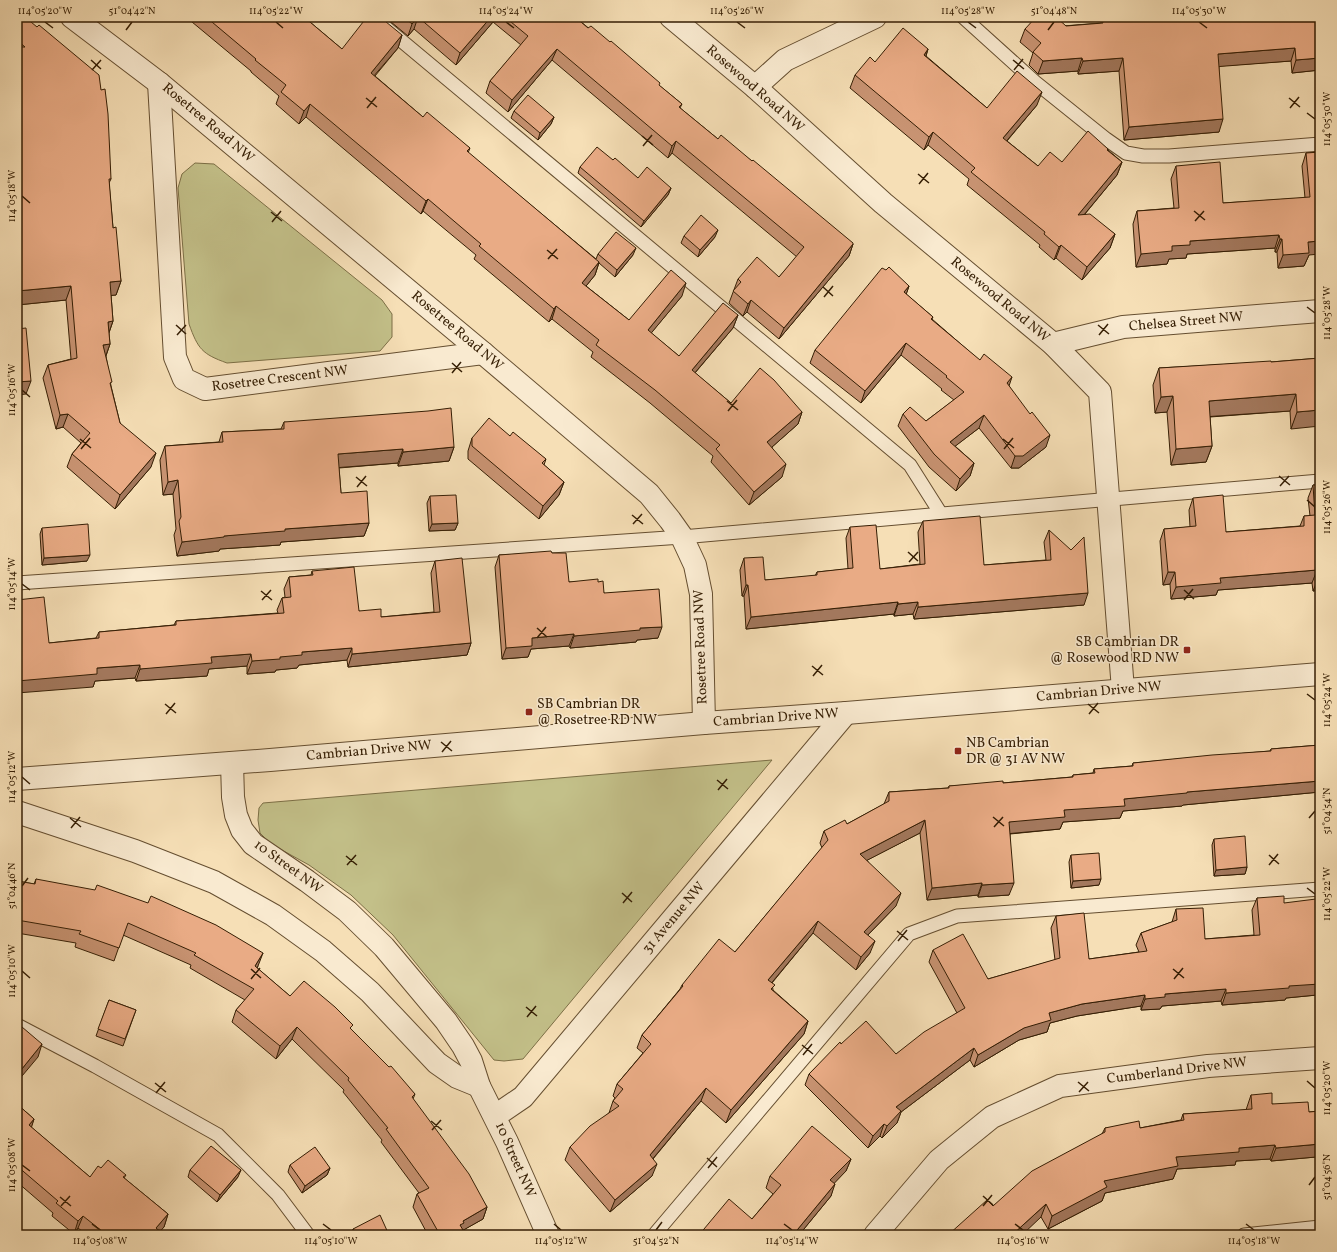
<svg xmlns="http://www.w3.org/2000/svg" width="1337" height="1252" viewBox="0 0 1337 1252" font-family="Vollkorn,serif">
<rect width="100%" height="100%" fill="#f6dfb6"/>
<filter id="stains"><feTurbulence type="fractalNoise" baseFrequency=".005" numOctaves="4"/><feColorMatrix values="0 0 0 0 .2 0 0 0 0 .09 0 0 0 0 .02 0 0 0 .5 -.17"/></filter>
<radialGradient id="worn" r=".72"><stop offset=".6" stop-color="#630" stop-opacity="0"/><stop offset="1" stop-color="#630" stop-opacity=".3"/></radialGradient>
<g fill="#c3c089" stroke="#7c6f46">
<path d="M 195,163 L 214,164 L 382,300 L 392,314 L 392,337 L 380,351 L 227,363 C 202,354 198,349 189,324 L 178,188 L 182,174 Z"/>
<path d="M 772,760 L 523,1059 L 504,1061 L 494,1060 L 393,935 L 351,895 L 309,865 L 271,844 L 260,833 L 258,820 L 259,808 L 263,803 Z"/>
</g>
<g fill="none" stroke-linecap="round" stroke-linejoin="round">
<defs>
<g id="service">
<path d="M 373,17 L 910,465 L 941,514"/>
<path d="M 963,17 L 1035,82 L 1106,139 L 1126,153 L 1143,156 L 1169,156 L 1320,144"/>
<path d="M 17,583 L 682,537 L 1089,501 L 1320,481"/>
<path d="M 17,1025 L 95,1066 L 218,1135 L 278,1195 L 308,1235"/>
<path d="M 654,1235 L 909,934 L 957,916 L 1320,889"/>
<path d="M 1244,1235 L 1320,1227"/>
</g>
<g id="minor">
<path d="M 72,17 L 159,83 L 483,353 L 649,494 L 670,520 L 682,537 L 695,565 L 701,594 L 704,723"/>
<path d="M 671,17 L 755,87 L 883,203 L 1053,344 L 1100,392 L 1123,690"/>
<path d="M 159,83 L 175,357 L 184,379 L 205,389 L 483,353"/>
<path d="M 755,87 L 785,60 L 875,17"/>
<path d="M 1053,344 L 1123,327 L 1320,311"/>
<path d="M 232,763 L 233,797 L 236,815 L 242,830 L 253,844 L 307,881 L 347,911 L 384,947 L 446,1021 L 463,1046 L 471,1061 L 479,1086 L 507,1142 L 548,1235"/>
<path d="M 17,812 L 135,851 L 214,882 L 273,915 L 323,951 L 370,992 L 437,1063 L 457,1077 L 479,1086"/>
<path d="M 495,1116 L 523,1097 L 846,713"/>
<path d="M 875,1235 L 939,1160 L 992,1117 L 1060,1086 L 1208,1066 L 1320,1058"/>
</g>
<path id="tertiary" d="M 17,779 L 270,760 L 704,723 L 846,713 L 1320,674"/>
</defs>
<use href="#service" stroke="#654e30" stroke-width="15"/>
<use href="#minor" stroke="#654e30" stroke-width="24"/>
<use href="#tertiary" stroke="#654e30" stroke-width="24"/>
<use href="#service" stroke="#f9ead0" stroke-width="13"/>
<use href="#minor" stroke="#f9ead0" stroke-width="22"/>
<use href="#tertiary" stroke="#f9ead0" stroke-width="22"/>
</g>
<g fill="#c89372" stroke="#351e04">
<path d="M 17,17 L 111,179 L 109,183 L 113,228 L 121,281 L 116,295 L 111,295 L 113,321 L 109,333 L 110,344 L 106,356 L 111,386 L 120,423 L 151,467 L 115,509 L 67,467 L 72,454 L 81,443 L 63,427 L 56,429 L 43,378 L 48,365 L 71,359 L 66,300 L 17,305 Z"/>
<path d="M 186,17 L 304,17 L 342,49 L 402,35 L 398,48 L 375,76 L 423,117 L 470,148 L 468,153 L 596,259 L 598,254 L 633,255 L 615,277 L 599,263 L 595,275 L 586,286 L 629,320 L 682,296 L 651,333 L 679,356 L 738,315 L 733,328 L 695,373 L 731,403 L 802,412 L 798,424 L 772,447 L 782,477 L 749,505 L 711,462 L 713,456 L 650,403 L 591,357 L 593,352 L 552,319 L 549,322 L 474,259 L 476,255 L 423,211 L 421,214 L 306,117 L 299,124 L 276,104 L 279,96 L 251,72 L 251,71 Z"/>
<path d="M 385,17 L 575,17 L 682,104 L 680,108 L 718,139 L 752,161 L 853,244 L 849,256 L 779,339 L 747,312 L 743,316 L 729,303 L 738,279 L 779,277 L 797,257 L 672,153 L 668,158 L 552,60 L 508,112 L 486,93 L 490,81 L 521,45 L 493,22 L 456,65 L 414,29 L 408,36 Z"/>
<path d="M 1320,17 L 1320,77 L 1320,70 L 1292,73 L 1291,61 L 1219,66 L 1219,132 L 1124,140 L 1119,71 L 1078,74 L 1078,71 L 1038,74 L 1029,65 L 1033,53 L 1020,42 L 1025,29 L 1101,23 L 1102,20 L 1139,20 L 1175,18 L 1280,18 Z"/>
<path d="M 928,49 L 926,56 L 987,108 L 1037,105 L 1007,141 L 1038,166 L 1062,162 L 1108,149 L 1108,150 L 1122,162 L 1117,175 L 1085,214 L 1115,234 L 1110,248 L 1082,280 L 1056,258 L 1054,260 L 1039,247 L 1040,245 L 967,185 L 969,179 L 928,145 L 924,150 L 850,88 L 855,75 L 875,62 Z"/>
<path d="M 514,111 L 554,117 L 551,124 L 538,140 L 511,118 Z"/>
<path d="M 1320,152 L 1309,255 L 1304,266 L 1278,268 L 1277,252 L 1275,252 L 1275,248 L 1187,254 L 1186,258 L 1169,259 L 1167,264 L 1136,267 L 1133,224 L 1137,211 L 1174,208 L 1171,179 L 1176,166 L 1223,203 L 1305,198 L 1302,166 L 1306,153 Z"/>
<path d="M 613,160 L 638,178 L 671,188 L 668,195 L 641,227 L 578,173 L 580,167 Z"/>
<path d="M 684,236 L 715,237 L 698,257 L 681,243 Z"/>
<path d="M 909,286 L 906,294 L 933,317 L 932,319 L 1009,386 L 1046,447 L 1019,468 L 1011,468 L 979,428 L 955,446 L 974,463 L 970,476 L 956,491 L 929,467 L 898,426 L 903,414 L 926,421 L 954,400 L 941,390 L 942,389 L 901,355 L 861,403 L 810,363 L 815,350 Z"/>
<path d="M 1320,358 L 1291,429 L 1290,411 L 1210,417 L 1212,446 L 1206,462 L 1171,465 L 1167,412 L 1155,413 L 1153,385 L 1159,368 L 1271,362 Z"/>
<path d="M 284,422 L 454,447 L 449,461 L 398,466 L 398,463 L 339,468 L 341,493 L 369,523 L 364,536 L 281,542 L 280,545 L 220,549 L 219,551 L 177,556 L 174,535 L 176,529 L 173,494 L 163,495 L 160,460 L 165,446 L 219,442 L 222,432 L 281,429 Z"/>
<path d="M 510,436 L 546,459 L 544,465 L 564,482 L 559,495 L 539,519 L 468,459 L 468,451 L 472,438 Z"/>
<path d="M 1313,485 L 1320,485 L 1320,590 L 1313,591 L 1312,583 L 1218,590 L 1216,595 L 1171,599 L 1170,584 L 1163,585 L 1160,541 L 1164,529 L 1190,527 L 1189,510 L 1193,498 L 1226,532 L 1300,526 L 1304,516 L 1310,516 L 1308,498 Z"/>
<path d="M 430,496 L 458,523 L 455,530 L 429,531 L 427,503 Z"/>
<path d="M 923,521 L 984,565 L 1046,560 L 1044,542 L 1049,530 L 1084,605 L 914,619 L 913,614 L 894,616 L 894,614 L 746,629 L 744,596 L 742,596 L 740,570 L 744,558 L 765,580 L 815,576 L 817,572 L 848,569 L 846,538 L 850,527 L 880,569 L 920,564 L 918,532 Z"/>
<path d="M 42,528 L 87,561 L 42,565 L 40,534 Z"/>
<path d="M 552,553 L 569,582 L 598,582 L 604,593 L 658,638 L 637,640 L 636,642 L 570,648 L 569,646 L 531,649 L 528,657 L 502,659 L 495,567 L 499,555 Z"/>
<path d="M 435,561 L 471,643 L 467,655 L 348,667 L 347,660 L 299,665 L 297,668 L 276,670 L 275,672 L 247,674 L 247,666 L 209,669 L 207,676 L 136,681 L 135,678 L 95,681 L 93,687 L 49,643 L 96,638 L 99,632 L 174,625 L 176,621 L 278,613 L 277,610 L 282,598 L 285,597 L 284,589 L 289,577 L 311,575 L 312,571 L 359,611 L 381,617 L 434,612 L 431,573 Z"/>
<path d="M 1320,745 L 1320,792 L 1183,805 L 1182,806 L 1123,811 L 1120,818 L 1063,822 L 1060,829 L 1010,834 L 1009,895 L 978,897 L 978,895 L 927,900 L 920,833 L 867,860 L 896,906 L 868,935 L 870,953 L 856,970 L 813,933 L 772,983 L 773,990 L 808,1021 L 804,1034 L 726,1123 L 701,1101 L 653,1159 L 652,1176 L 610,1212 L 565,1160 L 570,1147 L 609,1113 L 613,1101 L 615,1098 L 613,1096 L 617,1084 L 643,1053 L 637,1048 L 642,1035 L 680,989 L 682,985 L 735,952 L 822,848 L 820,843 L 824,831 L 847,824 L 884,804 L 889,792 L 948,788 L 949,786 L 1003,783 L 1072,777 L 1073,775 L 1093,773 L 1094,769 L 1132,766 L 1133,763 L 1270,751 L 1271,749 Z"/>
<path d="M 1214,839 L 1247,867 L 1245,874 L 1214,876 L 1212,845 Z"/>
<path d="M 1071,855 L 1099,885 L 1071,888 L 1069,862 Z"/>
<path d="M 36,879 L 258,966 L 257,968 L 290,996 L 351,1030 L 415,1094 L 413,1099 L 487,1207 L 483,1219 L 463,1230 L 466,1235 L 428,1235 L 413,1207 L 417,1194 L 419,1193 L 381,1142 L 382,1140 L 343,1092 L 344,1090 L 292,1039 L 276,1059 L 232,1022 L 236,1010 L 245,1000 L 190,968 L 191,965 L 123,935 L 114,961 L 75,947 L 76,943 L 17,933 L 17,881 L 34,884 Z"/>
<path d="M 1257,898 L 1284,903 L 1320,935 L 1320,988 L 1317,995 L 1286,998 L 1285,1000 L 1222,1005 L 1221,1001 L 1162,1006 L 1160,1009 L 1141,1010 L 1141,1006 L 1077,1016 L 1050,1023 L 1047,1032 L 1019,1040 L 974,1067 L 970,1060 L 901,1112 L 897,1123 L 882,1138 L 880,1136 L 868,1148 L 805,1085 L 809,1074 L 841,1044 L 896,1054 L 957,1013 L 929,962 L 933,950 L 988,979 L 1055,960 L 1051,928 L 1056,916 L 1089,959 L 1139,952 L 1136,945 L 1141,933 L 1172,922 L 1176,909 L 1205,939 L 1254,935 L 1252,910 Z"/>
<path d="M 109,1000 L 136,1010 L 123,1046 L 96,1036 Z"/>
<path d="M 1251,1095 L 1272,1104 L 1309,1112 L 1320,1111 L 1320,1160 L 1317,1161 L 1316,1157 L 1271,1161 L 1270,1159 L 1236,1161 L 1235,1165 L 1177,1169 L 1173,1179 L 1105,1193 L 1102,1201 L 1048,1229 L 1041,1217 L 993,1206 L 1102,1134 L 1105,1128 L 1140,1128 L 1181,1120 L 1183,1114 L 1246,1110 Z"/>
<path d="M 17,1104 L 34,1119 L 31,1127 L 90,1177 L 101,1168 L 126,1175 L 124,1178 L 168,1214 L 164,1227 L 160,1231 L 164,1235 L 87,1235 L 78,1228 L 74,1234 L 52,1216 L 53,1213 L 17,1182 Z"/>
<path d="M 851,1159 L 846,1171 L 834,1183 L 831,1196 L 799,1235 L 699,1235 L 752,1219 L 773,1194 L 766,1188 L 770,1176 Z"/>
<path d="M 290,1165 L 330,1168 L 327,1175 L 302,1193 L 288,1172 Z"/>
<path d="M 190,1170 L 238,1177 L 217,1202 L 188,1177 Z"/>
<path d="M 353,1229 L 389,1235 L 351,1235 Z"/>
</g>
<g fill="#a3785d" stroke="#351e04">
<path d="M 418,17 L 414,29 L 408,36 L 412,24 Z"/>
<path d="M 491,17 L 495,17 L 493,22 L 456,65 L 460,53 Z"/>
<path d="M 402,35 L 398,48 L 366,85 L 371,73 Z"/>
<path d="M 1295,48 L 1291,61 L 1213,67 L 1218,54 Z"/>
<path d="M 557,49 L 552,60 L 508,112 L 512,100 Z"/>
<path d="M 928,49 L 924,62 L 924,55 Z"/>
<path d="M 1082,58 L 1078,71 L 1038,74 L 1043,61 Z"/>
<path d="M 1123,58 L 1119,71 L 1078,74 L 1083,61 Z"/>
<path d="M 1320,58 L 1320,70 L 1292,73 L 1296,60 Z"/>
<path d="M 1042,92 L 1037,105 L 998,151 L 1003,138 Z"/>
<path d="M 310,104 L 306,117 L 299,124 L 304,111 Z"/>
<path d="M 554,117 L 551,124 L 538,140 L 540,133 Z"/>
<path d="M 1223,119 L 1219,132 L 1124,140 L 1129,127 Z"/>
<path d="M 933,132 L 928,145 L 924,150 L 929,137 Z"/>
<path d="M 676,141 L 672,153 L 668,158 L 672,146 Z"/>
<path d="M 1122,162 L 1117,175 L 1073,228 L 1078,215 Z"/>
<path d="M 671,188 L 668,195 L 641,227 L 644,221 Z"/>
<path d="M 428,199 L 423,211 L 421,214 L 426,201 Z"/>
<path d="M 718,230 L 715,237 L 698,257 L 700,250 Z"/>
<path d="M 1115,234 L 1110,248 L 1082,280 L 1087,267 Z"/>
<path d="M 1279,235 L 1275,248 L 1187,254 L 1186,258 L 1169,259 L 1167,264 L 1136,267 L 1141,254 L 1190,241 Z"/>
<path d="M 1280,239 L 1282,239 L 1277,252 L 1275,252 Z"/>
<path d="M 1320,241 L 1320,254 L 1309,255 L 1304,266 L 1278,268 L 1283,255 L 1308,242 Z"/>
<path d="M 853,244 L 849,256 L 779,339 L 784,328 Z"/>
<path d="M 1061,245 L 1056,258 L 1054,260 L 1059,247 Z"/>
<path d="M 636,248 L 633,255 L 615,277 L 617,270 Z"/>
<path d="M 599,262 L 595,275 L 578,296 L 582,283 Z"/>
<path d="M 121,281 L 116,295 L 105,296 L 110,282 Z"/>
<path d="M 686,283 L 682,296 L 643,343 L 648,330 Z"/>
<path d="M 71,286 L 66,300 L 17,305 L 17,291 Z"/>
<path d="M 909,286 L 905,298 L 904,292 Z"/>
<path d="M 751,300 L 747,312 L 743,316 L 748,304 Z"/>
<path d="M 556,306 L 552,319 L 549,322 L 554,309 Z"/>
<path d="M 738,315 L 733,328 L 687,382 L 692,370 Z"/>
<path d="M 113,321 L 108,335 L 108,322 Z"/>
<path d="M 906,343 L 901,355 L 861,403 L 865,391 Z"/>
<path d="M 110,344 L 105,358 L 103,345 Z"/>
<path d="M 1012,377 L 1008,389 L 1007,383 Z"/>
<path d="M 31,381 L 26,394 L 17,395 L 17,382 Z"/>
<path d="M 1296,394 L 1290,411 L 1203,417 L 1209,401 Z"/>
<path d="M 1173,396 L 1167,412 L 1155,413 L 1161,397 Z"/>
<path d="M 1320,410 L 1320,426 L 1291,429 L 1297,412 Z"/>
<path d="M 802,412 L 798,424 L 763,455 L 767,442 Z"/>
<path d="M 68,414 L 63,427 L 56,429 L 60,415 Z"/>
<path d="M 984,415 L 979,428 L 945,454 L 950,442 Z"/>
<path d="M 1050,435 L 1046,447 L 1019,468 L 1011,468 L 1015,456 Z"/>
<path d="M 1212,446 L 1206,462 L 1171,465 L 1176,449 Z"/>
<path d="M 454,447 L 449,461 L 398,466 L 403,452 Z"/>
<path d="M 403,449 L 398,463 L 333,468 L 338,454 Z"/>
<path d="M 156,453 L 151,467 L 115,509 L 120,495 Z"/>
<path d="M 974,463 L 970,476 L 956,491 L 960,479 Z"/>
<path d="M 786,464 L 782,477 L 749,505 L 754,492 Z"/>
<path d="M 178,480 L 173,494 L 163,495 L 168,482 Z"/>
<path d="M 564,482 L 559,495 L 539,519 L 543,506 Z"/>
<path d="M 369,523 L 364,536 L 281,542 L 280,545 L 220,549 L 219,551 L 177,556 L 182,542 L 224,536 L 285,529 Z"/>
<path d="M 458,523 L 455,530 L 429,531 L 432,524 Z"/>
<path d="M 90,555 L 87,561 L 42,565 L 44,558 Z"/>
<path d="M 1317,570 L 1312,583 L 1218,590 L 1216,595 L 1171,599 L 1176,587 L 1220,578 Z"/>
<path d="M 1168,572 L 1175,572 L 1170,584 L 1163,585 Z"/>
<path d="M 1320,578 L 1320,590 L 1313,591 L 1318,579 Z"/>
<path d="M 746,585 L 748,585 L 744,596 L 742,596 Z"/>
<path d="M 1088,593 L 1084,605 L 914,619 L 918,607 Z"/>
<path d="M 898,602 L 894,614 L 746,629 L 751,617 Z"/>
<path d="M 918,602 L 913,614 L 894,616 L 898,604 Z"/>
<path d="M 662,627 L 658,638 L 637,640 L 636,642 L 570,648 L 574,636 L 640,628 Z"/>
<path d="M 574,634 L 569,646 L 531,649 L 528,657 L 502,659 L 506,648 L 532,638 Z"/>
<path d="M 471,643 L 467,655 L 348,667 L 352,654 Z"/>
<path d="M 352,648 L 347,660 L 299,665 L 297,668 L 276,670 L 275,672 L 247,674 L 252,661 L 280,657 L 302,652 Z"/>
<path d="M 251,654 L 247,666 L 209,669 L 207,676 L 136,681 L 140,669 L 211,657 Z"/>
<path d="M 140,665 L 135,678 L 95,681 L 93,687 L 17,693 L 17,681 L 97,668 Z"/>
<path d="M 1320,781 L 1320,792 L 1183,805 L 1182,806 L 1123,811 L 1120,818 L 1063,822 L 1060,829 L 1005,834 L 1009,822 L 1064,810 L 1124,799 L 1187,792 Z"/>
<path d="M 925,820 L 920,833 L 856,866 L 860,854 Z"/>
<path d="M 1247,867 L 1245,874 L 1214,876 L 1216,870 Z"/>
<path d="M 1101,879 L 1099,885 L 1071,888 L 1073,881 Z"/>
<path d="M 982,883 L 978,895 L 927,900 L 932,888 Z"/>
<path d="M 1014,883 L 1009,895 L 978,897 L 982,885 Z"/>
<path d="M 901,893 L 896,906 L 859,944 L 864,932 Z"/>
<path d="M 818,921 L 813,933 L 764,992 L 768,980 Z"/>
<path d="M 875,941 L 870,953 L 856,970 L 861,957 Z"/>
<path d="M 263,953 L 258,966 L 251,979 L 255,966 Z"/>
<path d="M 1320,976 L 1320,988 L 1317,995 L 1286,998 L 1285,1000 L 1222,1005 L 1226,993 L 1289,986 Z"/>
<path d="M 1226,989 L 1221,1001 L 1162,1006 L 1160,1009 L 1141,1010 L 1145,999 L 1165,994 Z"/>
<path d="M 1145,995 L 1141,1006 L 1077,1016 L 1050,1023 L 1047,1032 L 1019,1040 L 974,1067 L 978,1055 L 1049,1013 L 1082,1004 Z"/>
<path d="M 808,1021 L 804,1034 L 726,1123 L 731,1110 Z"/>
<path d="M 297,1027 L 292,1039 L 276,1059 L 280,1046 Z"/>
<path d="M 42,1044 L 38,1057 L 17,1082 L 17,1075 Z"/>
<path d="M 974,1048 L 970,1060 L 901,1112 L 897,1123 L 882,1138 L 887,1126 L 896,1107 Z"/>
<path d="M 706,1088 L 701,1101 L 645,1168 L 650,1155 Z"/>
<path d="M 34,1119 L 30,1132 L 29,1125 Z"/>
<path d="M 884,1124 L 880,1136 L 868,1148 L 873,1136 Z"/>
<path d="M 1320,1144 L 1320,1147 L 1316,1157 L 1271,1161 L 1276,1148 Z"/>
<path d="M 1275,1145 L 1270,1159 L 1236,1161 L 1235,1165 L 1177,1169 L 1173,1179 L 1105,1193 L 1102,1201 L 1048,1229 L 1052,1216 L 1104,1181 L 1176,1157 L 1239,1148 Z"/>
<path d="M 1320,1151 L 1320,1160 L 1317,1161 Z"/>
<path d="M 851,1159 L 846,1171 L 826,1192 L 830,1180 Z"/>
<path d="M 657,1164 L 652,1176 L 610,1212 L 615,1200 Z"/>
<path d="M 330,1168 L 327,1175 L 302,1193 L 305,1186 Z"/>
<path d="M 241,1170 L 238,1177 L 217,1202 L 220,1195 Z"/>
<path d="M 835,1184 L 831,1196 L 799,1235 L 793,1235 Z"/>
<path d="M 1046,1204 L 1041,1217 L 1022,1235 L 1012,1235 Z"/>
<path d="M 487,1207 L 483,1219 L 460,1232 L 460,1225 L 463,1221 Z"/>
<path d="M 168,1214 L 164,1227 L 157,1235 L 156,1228 Z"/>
<path d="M 83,1216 L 78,1228 L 74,1234 L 78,1221 Z"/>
</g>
<g fill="#e9ab85" stroke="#351e04">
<path d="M 17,17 L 25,17 L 37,27 L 39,25 L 99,75 L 101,90 L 105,89 L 108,114 L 111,179 L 109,179 L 113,228 L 116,227 L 121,281 L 110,282 L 113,321 L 108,322 L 110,344 L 103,345 L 112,382 L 110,383 L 120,423 L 156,453 L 120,495 L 72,454 L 90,433 L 68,414 L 60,415 L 48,365 L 77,358 L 71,286 L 17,291 L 17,47 L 25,47 L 17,40 Z"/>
<path d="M 206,17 L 304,17 L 342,49 L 367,17 L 380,17 L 402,35 L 371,73 L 423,117 L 427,112 L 470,148 L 467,151 L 599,262 L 582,283 L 629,320 L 671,270 L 686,283 L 648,330 L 679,356 L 723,303 L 738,315 L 692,370 L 731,403 L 760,368 L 774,380 L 802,412 L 767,442 L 786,464 L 754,492 L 716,449 L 720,445 L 655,390 L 596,345 L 599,340 L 556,306 L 554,309 L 479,246 L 481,244 L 428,199 L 426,201 L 310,104 L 304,111 L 281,92 L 286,85 L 255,60 L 256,59 Z"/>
<path d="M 404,17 L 418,17 L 412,24 Z"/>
<path d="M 418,17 L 491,17 L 460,53 Z"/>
<path d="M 505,17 L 575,17 L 588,28 L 591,26 L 610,42 L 611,41 L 660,83 L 659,85 L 682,104 L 679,107 L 718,139 L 721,135 L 752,161 L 753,160 L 853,243 L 853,244 L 784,328 L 751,300 L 748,304 L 733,291 L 741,282 L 738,279 L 757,257 L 779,277 L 804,247 L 676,141 L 672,146 L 557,49 L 512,100 L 490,81 L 528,36 Z"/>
<path d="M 1036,17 L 1056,17 L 1066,26 L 1103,23 L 1102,20 L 1138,18 L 1139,20 L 1170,17 L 1175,17 L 1175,18 L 1193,17 L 1280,17 L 1280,18 L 1292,17 L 1320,17 L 1320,58 L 1296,60 L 1295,48 L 1218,54 L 1223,119 L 1129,127 L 1123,58 L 1083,61 L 1082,58 L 1043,61 L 1033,52 L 1041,43 L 1025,29 Z"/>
<path d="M 903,28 L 928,49 L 924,55 L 987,108 L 1017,71 L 1042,92 L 1003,138 L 1038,166 L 1050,152 L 1062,162 L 1088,131 L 1108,149 L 1107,150 L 1122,162 L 1078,215 L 1090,214 L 1115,234 L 1087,267 L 1061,245 L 1059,247 L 1044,234 L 1045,232 L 971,172 L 975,168 L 933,132 L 929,137 L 855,75 L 870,57 L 875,62 Z"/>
<path d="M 528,95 L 554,117 L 540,133 L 514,111 Z"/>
<path d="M 597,147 L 613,160 L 615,158 L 638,178 L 647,167 L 671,188 L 644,221 L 580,167 Z"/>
<path d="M 1320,152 L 1320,241 L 1308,242 L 1309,253 L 1283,255 L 1282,239 L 1280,239 L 1279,235 L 1190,241 L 1190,245 L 1172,246 L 1172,251 L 1141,254 L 1137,211 L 1179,208 L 1176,166 L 1220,162 L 1223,203 L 1310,197 L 1306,153 Z"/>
<path d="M 701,215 L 718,230 L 700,250 L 684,236 Z"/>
<path d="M 616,232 L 636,248 L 617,270 L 598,254 Z"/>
<path d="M 889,267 L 909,286 L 904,292 L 933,317 L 931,319 L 980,360 L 984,354 L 1012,377 L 1007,383 L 1030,414 L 1032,412 L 1050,435 L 1023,456 L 1015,456 L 984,415 L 950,442 L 974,463 L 960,479 L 934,454 L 903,414 L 910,407 L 926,421 L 964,392 L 946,377 L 947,376 L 906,343 L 865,391 L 815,350 L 882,268 L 886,270 Z"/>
<path d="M 26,328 L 31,381 L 17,382 L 17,329 Z"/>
<path d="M 1320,358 L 1320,410 L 1297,412 L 1296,394 L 1209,401 L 1212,446 L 1176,449 L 1173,396 L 1161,397 L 1159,368 L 1271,361 L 1271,362 Z"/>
<path d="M 451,408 L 454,447 L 403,452 L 403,449 L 338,454 L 341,493 L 367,491 L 369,523 L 285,529 L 285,531 L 224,536 L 224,537 L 182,542 L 179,521 L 181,517 L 178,480 L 168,482 L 165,446 L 223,442 L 222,432 L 284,429 L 284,422 L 428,411 Z"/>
<path d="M 489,418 L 510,436 L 513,432 L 546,459 L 542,463 L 564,482 L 543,506 L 472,446 L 472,438 Z"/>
<path d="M 1313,485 L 1320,485 L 1320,578 L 1318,579 L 1317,570 L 1220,578 L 1221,583 L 1176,587 L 1175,572 L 1168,572 L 1164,529 L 1196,526 L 1193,498 L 1223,495 L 1226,532 L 1304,526 L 1304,516 L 1315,515 Z"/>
<path d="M 456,495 L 458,523 L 432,524 L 430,496 Z"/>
<path d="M 980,516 L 984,565 L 1051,560 L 1049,530 L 1071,550 L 1084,537 L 1088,593 L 918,607 L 918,602 L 898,604 L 898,602 L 751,617 L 748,585 L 746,585 L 744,558 L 763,557 L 765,580 L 817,575 L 817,572 L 853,568 L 850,527 L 876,525 L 880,569 L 925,564 L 923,521 Z"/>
<path d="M 88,524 L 90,555 L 44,558 L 42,528 Z"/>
<path d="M 551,551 L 552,553 L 566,553 L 569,582 L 598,579 L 598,582 L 603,581 L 604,593 L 659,589 L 662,627 L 640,628 L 640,630 L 574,636 L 574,634 L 532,638 L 532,646 L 506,648 L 499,555 Z"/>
<path d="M 462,558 L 471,643 L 352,654 L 352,648 L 302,652 L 302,655 L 280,657 L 280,659 L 252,661 L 251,654 L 211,657 L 212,663 L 140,669 L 140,665 L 97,668 L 97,674 L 17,681 L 17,600 L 44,597 L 49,643 L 99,638 L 99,632 L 176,625 L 176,621 L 284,613 L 282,598 L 291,597 L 289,577 L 313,575 L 312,571 L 354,567 L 359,611 L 381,609 L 381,617 L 440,612 L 435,561 Z"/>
<path d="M 1320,745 L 1320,781 L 1187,792 L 1187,793 L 1124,799 L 1125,806 L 1064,810 L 1065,817 L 1009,822 L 1014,883 L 982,885 L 982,883 L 932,888 L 925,820 L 860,854 L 901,893 L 864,932 L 875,941 L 861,957 L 818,921 L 768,980 L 775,985 L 771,989 L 808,1021 L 731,1110 L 706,1088 L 650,1155 L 657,1164 L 615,1200 L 570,1147 L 590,1126 L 619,1106 L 613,1101 L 623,1089 L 617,1084 L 651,1044 L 642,1035 L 683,986 L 682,985 L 719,939 L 735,952 L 828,840 L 824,831 L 845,820 L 847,824 L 889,801 L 889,792 L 949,788 L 949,786 L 1003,781 L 1003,783 L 1073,777 L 1073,775 L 1095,773 L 1094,769 L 1133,766 L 1133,763 L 1212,755 L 1271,751 L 1271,749 Z"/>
<path d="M 1245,836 L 1247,867 L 1216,870 L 1214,839 Z"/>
<path d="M 1099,853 L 1101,879 L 1073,881 L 1071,855 Z"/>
<path d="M 36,879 L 95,890 L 97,885 L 148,903 L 151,896 L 216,925 L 263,953 L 255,966 L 290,996 L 304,981 L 335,1007 L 353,1025 L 350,1028 L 389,1067 L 391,1066 L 415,1094 L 412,1097 L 469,1174 L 487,1207 L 463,1221 L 464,1223 L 460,1225 L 466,1235 L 440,1235 L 417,1194 L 429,1188 L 386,1129 L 388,1128 L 348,1080 L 349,1078 L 297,1027 L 280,1046 L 236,1010 L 254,989 L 194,955 L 196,953 L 128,923 L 119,948 L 79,934 L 81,931 L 17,920 L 17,881 L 35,884 Z"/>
<path d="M 1284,896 L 1284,903 L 1316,899 L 1320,935 L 1320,984 L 1289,986 L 1289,988 L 1226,993 L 1226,989 L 1165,994 L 1165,997 L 1145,999 L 1145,995 L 1082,1004 L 1049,1013 L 1051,1020 L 1024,1028 L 978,1055 L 974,1048 L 896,1107 L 901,1111 L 887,1126 L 884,1124 L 873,1136 L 809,1074 L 840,1042 L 841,1044 L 866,1021 L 896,1054 L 924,1032 L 965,1008 L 933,950 L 963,934 L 988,979 L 1060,958 L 1056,916 L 1084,913 L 1089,959 L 1147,951 L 1141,933 L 1177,920 L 1176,909 L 1203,908 L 1205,939 L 1260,935 L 1257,898 Z"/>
<path d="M 109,1000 L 136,1010 L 125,1039 L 98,1029 Z"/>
<path d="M 22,1027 L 42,1044 L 17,1075 L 17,1033 Z"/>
<path d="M 1272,1093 L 1272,1104 L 1308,1102 L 1309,1112 L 1320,1111 L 1320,1144 L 1276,1148 L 1275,1145 L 1239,1148 L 1239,1152 L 1176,1157 L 1178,1166 L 1104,1181 L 1107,1187 L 1052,1216 L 1046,1204 L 1012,1235 L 948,1235 L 987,1200 L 993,1206 L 1032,1171 L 1105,1132 L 1105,1128 L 1139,1121 L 1140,1128 L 1184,1120 L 1183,1114 L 1252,1109 L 1251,1095 Z"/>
<path d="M 17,1104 L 34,1119 L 29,1125 L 90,1177 L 98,1166 L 101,1168 L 108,1160 L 126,1175 L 123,1177 L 168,1214 L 156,1228 L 164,1235 L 107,1235 L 83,1216 L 78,1221 L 56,1203 L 58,1201 L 17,1166 Z"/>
<path d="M 812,1126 L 851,1159 L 830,1180 L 835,1184 L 793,1235 L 699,1235 L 729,1199 L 752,1219 L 781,1185 L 770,1176 Z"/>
<path d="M 211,1146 L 241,1170 L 220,1195 L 190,1170 Z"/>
<path d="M 315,1147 L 330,1168 L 305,1186 L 290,1165 Z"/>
<path d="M 380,1215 L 389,1235 L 356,1235 L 353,1229 Z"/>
</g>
<path fill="none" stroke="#351e04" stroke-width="1.5" d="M 45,22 L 53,28M 276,22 L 283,28M 506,22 L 514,28M 737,22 L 745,28M 968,22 L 976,28M 1199,22 L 1207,28M 126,30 L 132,22M 1048,30 L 1054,22M 91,60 L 101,69M 1013,60 L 1024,69M 92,70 L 101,60M 1014,70 L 1023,59M 366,98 L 377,107M 1289,98 L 1300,107M 367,108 L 376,97M 1290,108 L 1299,97M 1307,113 L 1315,119M 642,136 L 653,145M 643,146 L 652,135M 918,174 L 929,183M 919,184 L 928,173M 22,196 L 30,203M 1194,211 L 1205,220M 271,212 L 282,221M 1195,221 L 1204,211M 272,222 L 281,211M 547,250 L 558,259M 548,259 L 557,249M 823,287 L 833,296M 824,297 L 833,286M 1307,307 L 1315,313M 176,325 L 186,334M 1098,325 L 1109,334M 177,335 L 186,325M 1099,335 L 1108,324M 452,363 L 462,372M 452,373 L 461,362M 22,390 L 30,397M 727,401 L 738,410M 728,411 L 737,400M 80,439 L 91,448M 1003,439 L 1014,448M 81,449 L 90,438M 1004,449 L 1013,438M 1279,476 L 1290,485M 356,477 L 367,486M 1280,486 L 1289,476M 357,487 L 366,476M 1307,500 L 1315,507M 632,515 L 643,524M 633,524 L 642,514M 908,552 L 918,561M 909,562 L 918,552M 22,584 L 30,590M 1184,590 L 1194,599M 261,591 L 272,600M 262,600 L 271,590M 1184,600 L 1193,589M 537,628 L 547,637M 537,638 L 546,627M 812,666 L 823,675M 813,676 L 822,665M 1307,694 L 1315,700M 165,704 L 176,713M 1088,704 L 1099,713M 166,714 L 175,703M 1089,714 L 1098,703M 441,742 L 452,751M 442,752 L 451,741M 22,777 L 30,784M 717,780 L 728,789M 718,790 L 727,779M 993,817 L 1004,826M 70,818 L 81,827M 1309,818 L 1315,811M 994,827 L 1003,817M 71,828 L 80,817M 1269,855 L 1279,864M 346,856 L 357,865M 347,865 L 356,855M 1269,865 L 1278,854M 22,886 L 28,878M 1307,888 L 1315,894M 622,893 L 632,902M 623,903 L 632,892M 897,931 L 908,940M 898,941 L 907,930M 251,969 L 261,978M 1173,969 L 1184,978M 22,971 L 30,978M 251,979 L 260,968M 1174,979 L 1183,968M 526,1007 L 537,1016M 527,1017 L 536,1006M 802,1045 L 813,1054M 803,1055 L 812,1044M 1307,1081 L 1315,1088M 1078,1082 L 1089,1091M 155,1083 L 166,1092M 1079,1092 L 1088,1082M 156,1093 L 165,1082M 431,1121 L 442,1130M 432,1130 L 441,1120M 707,1158 L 717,1167M 22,1165 L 30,1171M 708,1168 L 717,1157M 1309,1185 L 1315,1177M 983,1196 L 993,1205M 60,1197 L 71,1206M 61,1206 L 70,1196M 983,1206 L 992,1195M 92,1224 L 100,1230M 323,1224 L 331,1230M 554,1224 L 561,1230M 784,1224 L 792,1230M 1015,1224 L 1023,1230M 1246,1224 L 1254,1230M 656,1230 L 662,1222"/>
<g fill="#8f2418" stroke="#f9ead0" stroke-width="1.5">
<rect x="1183" y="646" width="8" height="8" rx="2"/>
<rect x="525" y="708" width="8" height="8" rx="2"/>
<rect x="954" y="747" width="8" height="8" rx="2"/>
</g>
<g text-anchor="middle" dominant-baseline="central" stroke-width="3" stroke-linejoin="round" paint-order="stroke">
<g font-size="14" fill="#351e04" stroke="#f9ead0">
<text transform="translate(755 89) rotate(41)">Rosewood Road NW</text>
<text transform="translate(208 123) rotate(40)">Rosetree Road NW</text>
<text transform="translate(1000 300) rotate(40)">Rosewood Road NW</text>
<text transform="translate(1186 322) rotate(-5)">Chelsea Street NW</text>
<text transform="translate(457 331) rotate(40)">Rosetree Road NW</text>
<text transform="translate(280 379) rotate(-7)">Rosetree Crescent NW</text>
<text transform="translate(701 647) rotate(-92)">Rosetree Road NW</text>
<text transform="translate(1099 692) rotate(-5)">Cambrian Drive NW</text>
<text transform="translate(776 718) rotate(-4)">Cambrian Drive NW</text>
<text transform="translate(369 751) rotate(-5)">Cambrian Drive NW</text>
<text transform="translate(288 867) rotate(36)">10 Street NW</text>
<text transform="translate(674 918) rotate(-50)">31 Avenue NW</text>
<text transform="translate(1177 1071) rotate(-7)">Cumberland Drive NW</text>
<text transform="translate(515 1160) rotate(66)">10 Street NW</text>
</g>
<g font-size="14" fill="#351e04" stroke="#f9ead0" text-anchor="start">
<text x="1179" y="642" text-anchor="end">SB Cambrian DR<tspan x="1179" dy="16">@ Rosewood RD NW</tspan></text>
<text x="537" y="704">SB Cambrian DR<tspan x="537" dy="16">@ Rosetree RD NW</tspan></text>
<text x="966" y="743">NB Cambrian<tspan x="966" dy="16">DR @ 31 AV NW</tspan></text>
</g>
</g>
<rect width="1337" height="1252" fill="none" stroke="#f6dfb6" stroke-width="44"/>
<rect x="22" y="22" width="1293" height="1208" fill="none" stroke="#351e04" stroke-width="1.5"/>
<g font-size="10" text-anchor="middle" fill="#351e04">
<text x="45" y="14">114°05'20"W</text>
<text x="132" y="14">51°04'42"N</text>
<text x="276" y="14">114°05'22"W</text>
<text x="506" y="14">114°05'24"W</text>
<text x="737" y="14">114°05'26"W</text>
<text x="968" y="14">114°05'28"W</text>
<text x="1054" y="14">51°04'48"N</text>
<text x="1199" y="14">114°05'30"W</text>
<text transform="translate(1326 119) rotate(-90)" y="4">114°05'30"W</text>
<text transform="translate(11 196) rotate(-90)" y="4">114°05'18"W</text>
<text transform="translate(1326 313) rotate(-90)" y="4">114°05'28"W</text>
<text transform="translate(11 390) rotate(-90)" y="4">114°05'16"W</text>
<text transform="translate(1326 507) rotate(-90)" y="4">114°05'26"W</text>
<text transform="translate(11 584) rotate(-90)" y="4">114°05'14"W</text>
<text transform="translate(1326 700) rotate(-90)" y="4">114°05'24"W</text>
<text transform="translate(11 777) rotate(-90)" y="4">114°05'12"W</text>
<text transform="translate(1326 811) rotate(-90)" y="4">51°04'54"N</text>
<text transform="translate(11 886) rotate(-90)" y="4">51°04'46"N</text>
<text transform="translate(1326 894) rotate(-90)" y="4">114°05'22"W</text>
<text transform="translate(11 971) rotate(-90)" y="4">114°05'10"W</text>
<text transform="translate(1326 1088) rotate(-90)" y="4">114°05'20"W</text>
<text transform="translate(11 1165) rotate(-90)" y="4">114°05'08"W</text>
<text transform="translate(1326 1177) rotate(-90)" y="4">51°04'56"N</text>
<text x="100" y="1244">114°05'08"W</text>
<text x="331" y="1244">114°05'10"W</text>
<text x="561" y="1244">114°05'12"W</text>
<text x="656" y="1244">51°04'52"N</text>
<text x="792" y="1244">114°05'14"W</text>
<text x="1023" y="1244">114°05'16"W</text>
<text x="1254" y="1244">114°05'18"W</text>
</g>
<rect width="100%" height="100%" filter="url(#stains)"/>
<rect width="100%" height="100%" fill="url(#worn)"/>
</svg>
